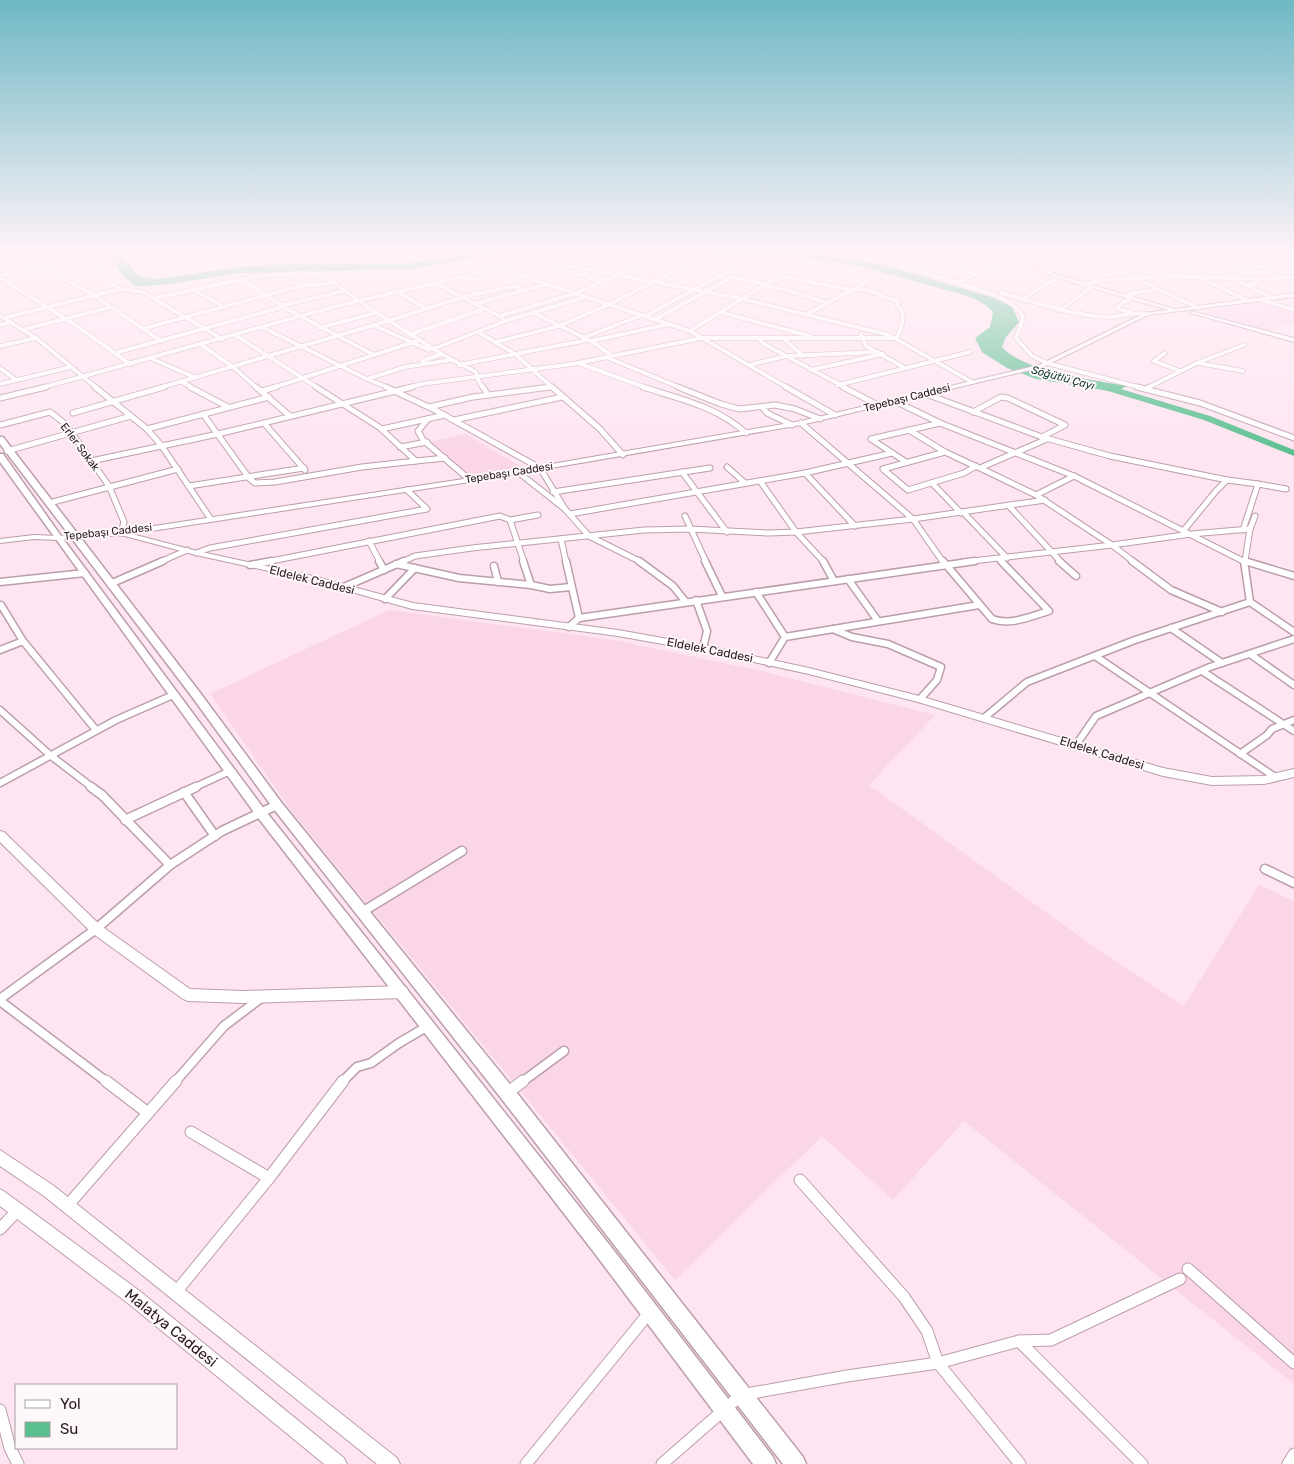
<svg xmlns="http://www.w3.org/2000/svg" width="1294" height="1464" viewBox="0 0 1294 1464" font-family="Rubik,sans-serif">
<rect width="100%" height="100%" fill="#fee5f1"/>
<g fill="#fbd5e8">
<path d="M 1265,302 L 1294,311 L 1294,321 L 1271,331 L 1203,312 Z"/>
<path d="M 466,434 L 522,467 L 468,476 L 430,442 Z"/>
<path d="M 389,610 L 614,640 L 757,670 L 935,715 L 869,785 L 1100,951 L 1184,1006 L 1259,885 L 1294,901 L 1294,1384 L 964,1121 L 893,1200 L 822,1136 L 675,1280 L 293,813 L 210,694 Z"/>
</g>
<g fill="#58bf8e">
<path d="M 108,253 L 124,253 L 124,258 C 135,274 138,278 158,279 L 241,267 L 281,264 L 405,264 L 471,253 L 499,253 L 413,269 L 239,273 L 171,284 L 142,286 L 134,286 L 121,273 Z"/>
<path d="M 676,253 L 809,253 L 884,265 L 994,298 L 1012,307 L 1019,322 L 1006,337 L 1002,347 C 1024,372 1094,380 1127,386 L 1115,392 L 1036,379 L 1007,368 L 982,352 L 975,338 L 990,327 L 993,312 C 979,296 955,293 935,287 C 902,278 869,267 835,262 C 783,253 729,256 676,253 Z"/>
</g>
<g fill="none" stroke-linecap="round" stroke-linejoin="round">
<path fill="#58bf8e" fill-rule="evenodd" d="M 1101,383 L 1210,416 L 1294,450 L 1294,456 L 1204,420 L 1098,388 L 1098,384 Z"/>
<defs>
<g id="street-far4">
<path d="M 100,253 L 98,270 L 113,285 L 121,289 L 143,292 L 222,339"/>
<path d="M 207,253 L 222,260 L 261,253"/>
<path d="M 282,253 L 308,257 L 333,253"/>
<path d="M 473,253 L 496,266 L 543,283 L 690,331 L 788,388"/>
<path d="M 900,253 L 890,257 L 890,259 C 917,278 1018,289 1023,319 L 1016,338 L 1032,356 L 1047,363 L 1142,388"/>
<path d="M 1172,253 L 1197,276 L 1248,301"/>
<path d="M 1233,253 L 1270,264"/>
<path d="M 1267,253 L 1294,261"/>
<path d="M 0,256 L 10,258"/>
<path d="M 945,262 L 976,274"/>
<path d="M 895,263 L 930,253"/>
<path d="M 560,269 L 601,281"/>
<path d="M 591,270 L 607,258"/>
<path d="M 50,271 L 74,253"/>
<path d="M 913,271 L 958,258 L 997,265"/>
<path d="M 0,276 L 40,266 L 94,295 L 161,341"/>
<path d="M 1163,276 L 1262,279 L 1294,277"/>
<path d="M 0,278 L 74,324 L 130,364"/>
<path d="M 1135,278 L 1198,308"/>
<path d="M 1231,278 L 1273,298"/>
<path d="M 241,279 L 289,310 L 374,355"/>
<path d="M 466,279 L 485,278"/>
<path d="M 435,283 L 503,318"/>
<path d="M 955,283 L 1015,258 L 1294,268"/>
<path d="M 1082,284 L 1106,280 L 1153,277"/>
<path d="M 764,285 L 787,290 L 827,303"/>
<path d="M 1245,285 L 1259,283"/>
<path d="M 856,288 L 871,278"/>
<path d="M 192,289 L 224,307"/>
<path d="M 395,291 L 427,309"/>
<path d="M 1001,293 C 1036,302 1073,316 1108,317 C 1123,317 1131,311 1147,314"/>
<path d="M 1125,295 L 1158,289"/>
<path d="M 462,297 L 515,286 L 524,290"/>
<path d="M 155,298 L 259,276 L 301,273 L 322,274 L 366,306 L 443,355 L 476,372 L 477,378 L 483,388"/>
<path d="M 1021,300 L 1059,277"/>
<path d="M 1262,300 L 1294,310"/>
<path d="M 475,304 L 546,284"/>
<path d="M 280,306 L 344,291"/>
<path d="M 1060,310 L 1092,287"/>
<path d="M 720,312 L 810,336"/>
<path d="M 1131,312 L 1118,309 L 1117,307 L 1132,297"/>
<path d="M 534,313 L 591,341 L 611,355"/>
<path d="M 0,316 L 36,338 L 97,388"/>
<path d="M 500,316 L 576,293 L 653,259"/>
<path d="M 645,316 L 748,261"/>
<path d="M 3,318 L 121,289"/>
<path d="M 656,319 L 732,277 L 766,284"/>
<path d="M 0,325 L 11,322"/>
<path d="M 373,325 L 429,350"/>
<path d="M 262,327 L 367,379 L 389,388"/>
<path d="M 319,328 L 375,313"/>
<path d="M 25,329 L 112,307"/>
<path d="M 142,329 L 300,286 L 333,283"/>
<path d="M 690,331 L 769,282 L 785,277 L 852,290 L 807,314"/>
<path d="M 411,334 L 484,309"/>
<path d="M 861,334 L 866,346 L 905,368"/>
<path d="M 235,335 L 318,388"/>
<path d="M 583,338 L 642,315"/>
<path d="M 759,339 L 764,344 L 846,388"/>
<path d="M 784,339 L 803,356"/>
<path d="M 591,341 L 670,324"/>
<path d="M 496,342 L 559,326 L 610,304 L 690,264"/>
<path d="M 200,344 L 233,367 L 257,388"/>
<path d="M 0,346 L 36,338"/>
<path d="M 433,349 L 508,320 L 586,297"/>
<path d="M 115,353 L 283,307"/>
<path d="M 1165,353 L 1154,361 L 1180,371"/>
<path d="M 606,357 L 681,388"/>
<path d="M 150,358 L 196,378"/>
<path d="M 422,361 L 442,354"/>
<path d="M 578,363 L 647,388"/>
<path d="M 1198,363 L 1243,371"/>
<path d="M 459,365 L 515,354 L 478,332"/>
<path d="M 749,365 L 786,356 L 878,352"/>
<path d="M 0,368 L 16,380"/>
<path d="M 811,370 L 883,354"/>
<path d="M 367,379 L 405,367 L 451,360"/>
<path d="M 182,382 L 193,388"/>
<path d="M 0,384 L 71,367"/>
<path d="M 838,385 L 970,352"/>
<path d="M 41,388 L 337,306 L 474,274 L 497,266 L 513,257 L 523,258 L 550,266 L 576,267 L 743,299 L 889,335 L 972,382"/>
<path d="M 159,388 L 388,321 L 463,297"/>
<path d="M 272,388 L 420,340"/>
<path d="M 406,388 L 422,384 L 573,364 L 702,338 L 897,338 L 902,324 L 903,312 L 898,307 L 898,301 C 883,298 867,285 852,290"/>
<path d="M 544,388 L 550,387"/>
<path d="M 553,388 L 515,354 L 588,340"/>
<path d="M 1147,388 L 1197,363 L 1244,345"/>
</g>
<g id="street-far3">
<path d="M 95,387 L 147,429 L 161,445 L 210,518"/>
<path d="M 190,387 L 228,407"/>
<path d="M 256,387 L 290,416"/>
<path d="M 316,387 L 379,427 L 416,461 L 445,458"/>
<path d="M 386,387 L 437,411 L 540,468 L 565,509"/>
<path d="M 483,387 L 488,395"/>
<path d="M 552,387 L 600,429 L 623,455"/>
<path d="M 643,387 C 680,399 716,406 746,433"/>
<path d="M 678,387 L 721,404 L 739,409 L 775,405 L 795,409 L 820,419"/>
<path d="M 786,387 L 835,415"/>
<path d="M 843,387 L 880,406"/>
<path d="M 1137,387 L 1200,403 L 1294,438"/>
<path d="M 1147,388 L 1150,387"/>
<path d="M 262,391 L 276,387"/>
<path d="M 926,394 L 1042,437"/>
<path d="M 0,398 L 46,387"/>
<path d="M 895,401 L 940,423 L 1074,476 L 1245,562"/>
<path d="M 429,407 L 473,397 L 550,387"/>
<path d="M 762,407 L 767,413 L 792,425"/>
<path d="M 973,412 L 1001,397 L 1008,398 L 1065,425 L 1042,437 L 1110,456 L 1227,480"/>
<path d="M 73,413 L 164,387"/>
<path d="M 203,414 L 249,478 L 255,483 L 275,482 L 362,467 L 416,461"/>
<path d="M 428,419 L 418,431 L 423,440 L 470,480"/>
<path d="M 454,420 L 562,397"/>
<path d="M 264,423 L 305,470"/>
<path d="M 801,423 L 913,519 L 943,562"/>
<path d="M 0,425 L 50,412 L 63,422 L 71,432 L 109,486 L 124,522 L 121,533"/>
<path d="M 147,429 L 269,397"/>
<path d="M 382,429 L 445,415"/>
<path d="M 909,430 L 945,452 L 977,467"/>
<path d="M 400,447 L 427,442"/>
<path d="M 7,451 L 131,416"/>
<path d="M 945,452 L 883,469 L 908,490 L 964,473 L 976,466"/>
<path d="M 91,461 L 218,434 L 412,387"/>
<path d="M 906,462 L 871,439 L 940,423"/>
<path d="M 727,467 L 745,483"/>
<path d="M 518,472 L 565,509 L 589,536 L 641,562"/>
<path d="M 682,472 L 727,532"/>
<path d="M 805,473 L 855,526"/>
<path d="M 760,481 L 796,532 L 824,562"/>
<path d="M 932,483 L 961,513"/>
<path d="M 189,486 L 304,468"/>
<path d="M 553,492 L 710,468"/>
<path d="M 1036,495 L 980,468 L 1047,439"/>
<path d="M 49,503 L 178,469"/>
<path d="M 1009,506 L 1061,562"/>
<path d="M 963,512 L 1007,558"/>
<path d="M 570,514 L 805,473 L 892,453"/>
<path d="M 685,516 L 706,562"/>
<path d="M 510,520 L 538,515"/>
<path d="M 1184,530 L 1216,491 L 1227,480 L 1258,484"/>
<path d="M 1243,530 L 1258,484 L 1286,489"/>
<path d="M 561,539 L 566,562"/>
<path d="M 369,541 L 380,562"/>
<path d="M 1112,545 L 1191,534 L 1250,529"/>
<path d="M 1112,545 L 1134,562"/>
<path d="M 196,553 L 210,548 L 427,509 L 407,490"/>
<path d="M 1000,560 L 1002,562"/>
<path d="M 160,562 L 187,550"/>
<path d="M 266,562 L 500,516 L 510,520 L 524,562"/>
<path d="M 402,562 L 415,556 L 472,548 L 644,530 L 690,529 L 769,533 L 796,532 L 913,519 L 1045,500"/>
<path d="M 964,562 L 1112,545 L 1036,495 L 1074,476"/>
<path d="M 1248,562 L 1245,561 L 1250,529 L 1255,516"/>
</g>
<g id="street-far2">
<path d="M 379,561 L 384,570"/>
<path d="M 523,561 L 531,585"/>
<path d="M 566,561 L 579,618"/>
<path d="M 639,561 L 673,586 L 685,601"/>
<path d="M 705,561 L 722,596"/>
<path d="M 823,561 L 834,581"/>
<path d="M 943,561 L 992,619 C 1011,626 1031,616 1049,611 L 1001,561"/>
<path d="M 1059,561 L 1076,576"/>
<path d="M 1132,561 L 1171,590 L 1222,612"/>
<path d="M 1244,561 L 1250,602 L 1294,632"/>
<path d="M 1245,561 L 1294,576"/>
<path d="M 396,564 L 459,578 L 531,585 L 550,589 L 571,587"/>
<path d="M 250,565 L 272,561"/>
<path d="M 494,566 L 498,582"/>
<path d="M 848,579 L 878,621"/>
<path d="M 0,582 L 85,573"/>
<path d="M 110,584 L 163,561"/>
<path d="M 344,587 L 404,561"/>
<path d="M 756,592 L 785,637 L 769,663"/>
<path d="M 385,599 L 415,568"/>
<path d="M 696,600 L 707,631 L 704,644"/>
<path d="M 1,605 L 23,641 L 96,730"/>
<path d="M 569,627 L 579,618 L 975,561"/>
<path d="M 1171,628 L 1222,663"/>
<path d="M 833,629 L 852,637 L 888,644 L 941,667 L 937,680 L 920,699"/>
<path d="M 785,637 L 979,605"/>
<path d="M 0,650 L 23,641"/>
<path d="M 1250,654 L 1294,685"/>
<path d="M 1095,656 L 1275,777"/>
<path d="M 1202,671 L 1294,731"/>
<path d="M 0,710 L 50,755 L 93,788"/>
<path d="M 984,718 L 1027,682 L 1135,640 L 1250,602"/>
<path d="M 1076,745 L 1096,716 L 1210,667 L 1294,639"/>
<path d="M 1240,754 L 1267,735 L 1272,729 L 1294,720"/>
<path d="M 0,783 L 116,720 L 173,695"/>
<path d="M 193,788 L 230,771"/>
</g>
<g id="street-far1">
<path d="M 91,787 L 102,795 L 170,865"/>
<path d="M 184,792 L 215,836"/>
<path d="M 125,820 L 196,787"/>
<path d="M 1265,869 L 1294,883"/>
<path d="M 362,912 L 462,851"/>
<path d="M 0,999 L 96,929 L 170,865 L 222,831 L 277,805"/>
<path d="M 0,1001 L 107,1082"/>
<path d="M 175,1082 L 224,1026 L 261,998"/>
<path d="M 342,1082 L 357,1067 L 371,1063 L 399,1043 L 428,1026"/>
<path d="M 522,1082 L 564,1051"/>
</g>
<g id="street">
<path d="M 106,1081 L 148,1113"/>
<path d="M 507,1093 L 523,1081"/>
<path d="M 191,1132 L 269,1178"/>
<path d="M 800,1180 L 904,1297 L 927,1331 L 938,1363 L 1020,1464"/>
<path d="M 68,1205 L 176,1081"/>
<path d="M 0,1229 L 18,1210"/>
<path d="M 1188,1269 L 1294,1363"/>
<path d="M 176,1292 L 269,1178 L 343,1081"/>
<path d="M 1019,1341 L 1142,1464"/>
<path d="M 0,1410 L 10,1448 L 18,1464"/>
<path d="M 526,1464 L 649,1313"/>
<path d="M 662,1464 L 741,1395 L 847,1376 L 938,1363 L 1019,1341 L 1051,1340 L 1180,1279"/>
<path d="M 1288,1464 L 1294,1454"/>
</g>
<g id="secondary">
<path d="M 23,253 L 31,253 L 0,263 L 0,260 Z"/>
<path d="M 974,253 L 987,253 L 1017,258 L 1061,276 L 1175,309 L 1294,293 L 1294,297 L 1148,315 L 1043,367 L 801,425 L 470,482 L 132,534 L 197,551 L 313,576 L 413,603 L 618,630 L 707,646 L 809,668 L 923,697 L 1163,768 L 1212,777 L 1264,776 L 1294,769 L 1294,777 L 1264,784 L 1212,785 L 1163,776 L 918,702 L 809,674 L 707,652 L 618,636 L 412,609 L 309,580 L 196,555 L 121,535 L 58,540 L 34,539 L 0,543 L 0,539 L 34,535 L 58,536 L 121,531 L 470,478 L 801,421 L 1039,365 L 1145,313 L 1168,310 L 1057,278 L 1014,260 Z"/>
<path d="M 1191,311 L 1294,338 L 1294,342 L 1191,313 Z"/>
<path d="M 0,831 L 4,832 L 100,925 L 190,989 L 243,991 L 402,986 L 407,988 L 408,992 L 407,996 L 402,998 L 243,1003 L 188,1001 L 183,999 L 92,933 L 0,842 Z"/>
<path d="M 0,1150 L 54,1186 L 397,1458 L 400,1464 L 377,1464 L 44,1196 L 0,1166 Z"/>
<path d="M 0,1189 L 5,1192 L 141,1292 L 344,1458 L 347,1464 L 324,1464 L 129,1304 L 0,1206 Z"/>
</g>
<g id="primary">
<path d="M 0,437 L 3,437 L 198,690 L 281,802 L 513,1088 L 803,1457 L 806,1464 L 783,1464 L 501,1098 L 273,808 L 190,694 L 0,444 Z"/>
<path d="M 0,454 L 3,454 L 61,536 L 264,809 L 608,1243 L 773,1457 L 776,1464 L 753,1464 L 596,1255 L 256,815 L 0,462 Z"/>
</g>
</defs>
<use href="#street-far4" stroke="#bb9eac" stroke-width="5"/>
<use href="#street-far3" stroke="#bb9eac" stroke-width="7"/>
<use href="#street-far2" stroke="#bb9eac" stroke-width="9"/>
<use href="#street-far1" stroke="#bb9eac" stroke-width="11"/>
<use href="#street" stroke="#bb9eac" stroke-width="13"/>
<use href="#secondary" stroke="#bb9eac" stroke-width="2"/>
<use href="#primary" stroke="#bb9eac" stroke-width="3"/>
<use href="#street-far4" stroke="#fff" stroke-width="4"/>
<use href="#street-far3" stroke="#fff" stroke-width="5"/>
<use href="#street-far2" stroke="#fff" stroke-width="6"/>
<use href="#street-far1" stroke="#fff" stroke-width="8"/>
<use href="#street" stroke="#fff" stroke-width="11"/>
<use href="#secondary" fill="#fff" fill-rule="evenodd"/>
<use href="#primary" fill="#fff" fill-rule="evenodd"/>
</g>
<linearGradient id="sky" x2="0" y2="1"><stop stop-color="#6eb8c4"/><stop offset="0.55" stop-color="#fff3f9"/><stop offset="1" stop-color="#fff3f9" stop-opacity="0"/></linearGradient>
<rect width="1294" height="458" fill="url(#sky)"/>
<g text-anchor="middle" dominant-baseline="central" stroke-width="4" stroke-linejoin="round" paint-order="stroke">
<g font-size="11" font-style="italic" fill="#0f3c28" stroke="#fff8fb">
<text transform="translate(1063 378) rotate(15)">Söğütlü Çayı</text>
</g>
<g font-size="11" fill="#261b20" stroke="#fff8fb">
<text transform="translate(907 398) rotate(-14)">Tepebaşı Caddesi</text>
<text transform="translate(80 447) rotate(53)">Erler Sokak</text>
<text transform="translate(509 473) rotate(-9)">Tepebaşı Caddesi</text>
<text transform="translate(108 532) rotate(-6)">Tepebaşı Caddesi</text>
</g>
<g font-size="12" fill="#261b20" stroke="#fff8fb">
<text transform="translate(312 580) rotate(14)">Eldelek Caddesi</text>
<text transform="translate(710 650) rotate(11)">Eldelek Caddesi</text>
<text transform="translate(1102 753) rotate(17)">Eldelek Caddesi</text>
</g>
<g font-size="15" fill="#261b20" stroke="#fff8fb">
<text transform="translate(171 1328) rotate(39)">Malatya Caddesi</text>
</g>
</g>
<rect x="15" y="1384" width="162" height="65" fill="#fff8fb" stroke="#a8a0a3"/>
<rect x="25" y="1400" width="25" height="8" fill="#ffffff" stroke="#a8a0a3"/>
<text x="60" y="1409" font-size="15" fill="#261b20">Yol</text>
<rect x="25" y="1422" width="25" height="15" fill="#58bf8e" stroke="#a8a0a3"/>
<text x="60" y="1434" font-size="15" fill="#261b20">Su</text>
</svg>
